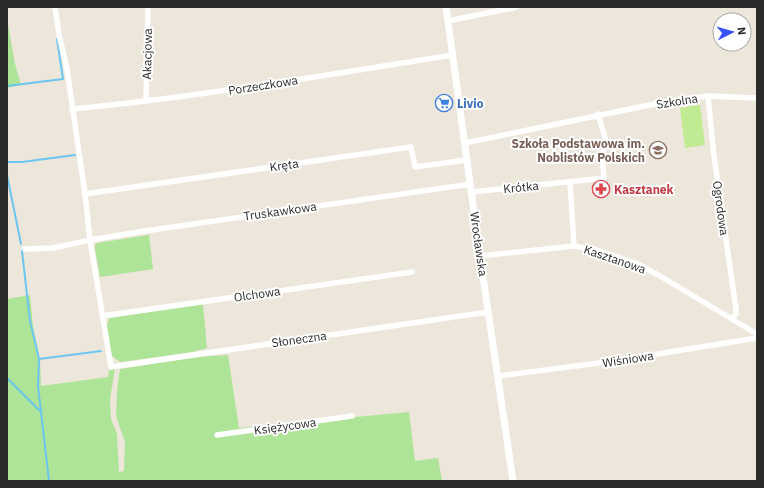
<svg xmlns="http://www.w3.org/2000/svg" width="764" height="488" viewBox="0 0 764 488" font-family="'IBM Plex Sans',sans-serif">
<rect width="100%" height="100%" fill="#ece6db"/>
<g fill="#ade497">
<path d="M 7,22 L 8,24 L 15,64 L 21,85 L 7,88 Z"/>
<path d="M 149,235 L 153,269 L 100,277 L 95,249 L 95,245 L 97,243 Z"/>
<path d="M 30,295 L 33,326 L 40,360 L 41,386 L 108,377 L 109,370 L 115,368 L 110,399 L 111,419 L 117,434 L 119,472 L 124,471 L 125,442 L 116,416 L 117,391 L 120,369 L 197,357 L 228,355 L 239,428 L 409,412 L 415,461 L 438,458 L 442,481 L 7,481 L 7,299 Z"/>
<path d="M 203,304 L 207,348 L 192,352 L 121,362 C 117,360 113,358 111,354 C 107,346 104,324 110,318 Z"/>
</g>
<path fill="#c1eb92" d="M 700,105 L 705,145 L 685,148 L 680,108 Z"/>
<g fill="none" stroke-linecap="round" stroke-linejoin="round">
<g stroke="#6cc6f0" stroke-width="2">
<path d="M 7,86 L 63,79 L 57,39"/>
<path d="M 7,162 L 22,162 L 75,155"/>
<path d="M 7,175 L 21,244"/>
<path d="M 22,251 L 30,321 L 39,359 L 38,386 L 49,481"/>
<path d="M 39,359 L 101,351"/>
<path d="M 7,378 L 40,411"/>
</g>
<g stroke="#fff" stroke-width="5.5">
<path d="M 55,7 L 59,35 L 67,69 L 85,194 L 90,240 L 111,367 L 488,312"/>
<path d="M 448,21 L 517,7"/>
<path d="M 708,96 L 714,156 L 736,309 L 736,314 L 732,318"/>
<path d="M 146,101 L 148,7"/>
<path d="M 72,109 C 200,97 326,75 453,55"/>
<path d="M 465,143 L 664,102 L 708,96 L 757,98"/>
<path d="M 570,182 L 574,246"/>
<path d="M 472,192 L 604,178 L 602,156 L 606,141 L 598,114"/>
<path d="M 85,194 L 411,147 L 415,167 L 467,160"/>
<path d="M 25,249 L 53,248 L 90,240 L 145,231 L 471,184"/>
<path d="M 480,256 L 574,246 L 597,250 L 638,264 L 660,276 L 757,334"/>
<path d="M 102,316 L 412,272"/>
<path d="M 498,376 L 607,362 L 757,338"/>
<path d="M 217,435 L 352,416"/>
</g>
<path stroke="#fff" stroke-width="7" d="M 446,7 L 480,256 L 513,481"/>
</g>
<defs>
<symbol id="supermarket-ring" viewBox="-11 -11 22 22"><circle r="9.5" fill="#fff" stroke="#3f7fe0" stroke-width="1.5"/><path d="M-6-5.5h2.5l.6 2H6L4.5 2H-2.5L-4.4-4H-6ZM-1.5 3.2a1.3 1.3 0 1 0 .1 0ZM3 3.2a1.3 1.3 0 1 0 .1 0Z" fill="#3f7fe0"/></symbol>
<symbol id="school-ring" viewBox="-11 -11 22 22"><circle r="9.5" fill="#fff" stroke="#8d6e63" stroke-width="1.5"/><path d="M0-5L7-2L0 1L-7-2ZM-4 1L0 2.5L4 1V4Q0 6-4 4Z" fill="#8d6e63"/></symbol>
<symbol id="pharmacy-ring" viewBox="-11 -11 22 22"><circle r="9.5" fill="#fff" stroke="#e0444e" stroke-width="1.5"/><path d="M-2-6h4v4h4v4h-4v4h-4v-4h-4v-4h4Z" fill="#e0444e"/></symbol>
</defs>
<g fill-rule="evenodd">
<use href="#supermarket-ring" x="434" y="93" width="20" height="20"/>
<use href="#school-ring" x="648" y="140" width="20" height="20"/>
<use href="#pharmacy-ring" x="591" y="179" width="20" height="20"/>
</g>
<g text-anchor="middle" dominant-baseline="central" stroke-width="4" stroke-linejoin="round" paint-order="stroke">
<g font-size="12" fill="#2a2a2a" stroke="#fff">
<text transform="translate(147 54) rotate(-89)">Akacjowa</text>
<text transform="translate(263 85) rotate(-9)">Porzeczkowa</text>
<text transform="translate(677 101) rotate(-9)">Szkolna</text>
<text transform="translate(284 165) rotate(-8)">Kręta</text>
<text transform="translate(521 187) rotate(-6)">Krótka</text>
<text transform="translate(721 208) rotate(82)">Ogrodowa</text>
<text transform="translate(280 211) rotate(-8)">Truskawkowa</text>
<text transform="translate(479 244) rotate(82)">Wrocławska</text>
<text transform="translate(615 259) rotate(19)">Kasztanowa</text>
<text transform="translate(257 294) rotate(-8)">Olchowa</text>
<text transform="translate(299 339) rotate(-8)">Słoneczna</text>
<text transform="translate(628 359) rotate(-9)">Wiśniowa</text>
<text transform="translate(285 426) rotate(-8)">Księżycowa</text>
</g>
<g font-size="12" font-weight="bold" fill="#366cbe" stroke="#fff" text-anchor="start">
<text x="457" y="103">Livio</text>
</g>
<g font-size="12" font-weight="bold" fill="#785e54" stroke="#fff" text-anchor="end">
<text x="645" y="143">Szkoła Podstawowa im.<tspan x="645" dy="14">Noblistów Polskich</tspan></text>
</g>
<g font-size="12" font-weight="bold" fill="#be3a42" stroke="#fff" text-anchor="start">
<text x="614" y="189">Kasztanek</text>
</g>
</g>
<rect width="764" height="488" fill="none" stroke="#2a2a2a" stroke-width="16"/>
<g transform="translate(732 32) rotate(84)"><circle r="19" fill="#ffffff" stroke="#aaaaaa"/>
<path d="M0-3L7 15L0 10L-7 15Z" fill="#3852fd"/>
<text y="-6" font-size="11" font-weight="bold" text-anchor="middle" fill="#2a2a2a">N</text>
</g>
</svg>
